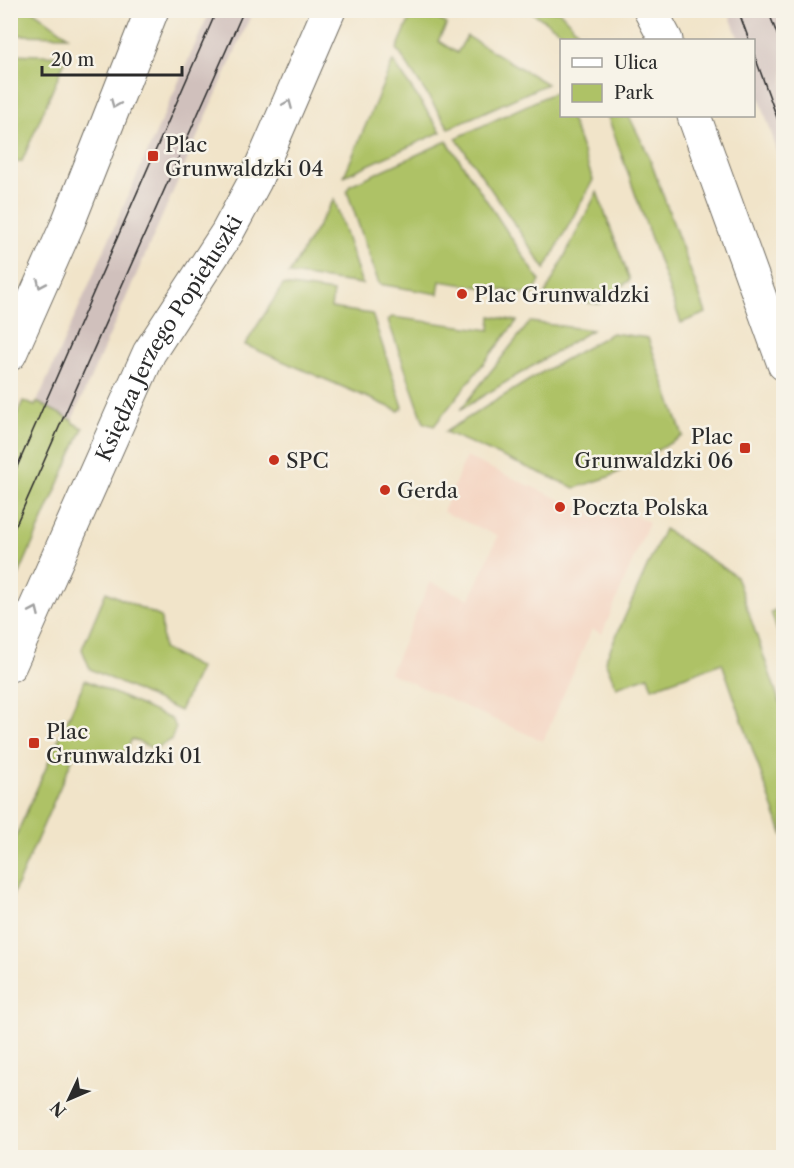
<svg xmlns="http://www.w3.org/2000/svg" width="794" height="1168" viewBox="0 0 794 1168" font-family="'Libre Caslon Text',serif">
<rect width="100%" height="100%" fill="#f7f3e8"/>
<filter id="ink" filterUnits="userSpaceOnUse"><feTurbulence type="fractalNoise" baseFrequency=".0167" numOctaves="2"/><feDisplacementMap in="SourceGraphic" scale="12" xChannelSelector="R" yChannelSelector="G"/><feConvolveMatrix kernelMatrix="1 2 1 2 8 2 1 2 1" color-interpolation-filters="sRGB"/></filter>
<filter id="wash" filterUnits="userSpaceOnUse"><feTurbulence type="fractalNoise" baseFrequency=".008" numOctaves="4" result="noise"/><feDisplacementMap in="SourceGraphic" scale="24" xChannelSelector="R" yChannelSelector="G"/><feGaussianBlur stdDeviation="1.35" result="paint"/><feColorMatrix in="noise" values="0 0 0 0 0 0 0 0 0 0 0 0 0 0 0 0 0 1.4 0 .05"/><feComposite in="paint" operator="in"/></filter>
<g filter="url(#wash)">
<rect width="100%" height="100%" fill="#f1e4c9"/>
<path fill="#f4d3c0" d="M 466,457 L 594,515 L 601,500 L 649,522 L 602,634 L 592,629 L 543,741 L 390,673 L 430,582 L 470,599 L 498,536 L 443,512 Z"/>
<g fill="#d0c0bc">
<path d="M 210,11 L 253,11 L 72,420 L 37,402 Z"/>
<path d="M 728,11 L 777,11 L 784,28 L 783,168 L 754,82 L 754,40 L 739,40 Z"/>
</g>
<g fill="#aec266" stroke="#6c7648" stroke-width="1.5">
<path d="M 34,10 L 34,11 L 68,36 L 11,35 L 11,11 Z"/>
<path d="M 413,11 L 423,11 L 447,24 L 438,41 L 457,53 L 467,36 L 547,84 L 449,128 L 397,49 Z"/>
<path d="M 530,11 L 559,11 L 586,40 L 573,40 Z"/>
<path d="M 11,54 L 67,56 L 22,161 L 11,163 Z"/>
<path d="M 393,61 L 441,132 L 344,176 Z"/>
<path d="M 553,93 L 561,95 L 562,116 L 570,116 L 593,180 L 545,269 L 456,138 Z"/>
<path d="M 612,116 L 629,116 L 648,154 L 706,313 L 681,323 L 608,117 Z"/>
<path d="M 447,141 L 540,281 L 532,295 L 440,281 L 438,294 L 379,284 L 347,191 L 350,185 Z"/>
<path d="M 597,192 L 630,280 L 599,304 L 544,297 Z"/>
<path d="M 334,199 L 362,284 L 289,274 Z"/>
<path d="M 283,285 L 333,292 L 331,308 L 372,314 L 403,407 L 399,411 L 245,345 Z"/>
<path d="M 491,316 L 517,321 L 434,426 L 424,423 L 388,320 L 392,317 L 490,330 Z"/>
<path d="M 530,322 L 592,330 L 460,410 Z"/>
<path d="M 612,333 L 648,338 L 683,436 L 609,477 L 575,488 L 445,432 L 539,374 Z"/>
<path d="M 23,401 L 35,406 L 37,402 L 72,420 L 73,423 L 83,428 L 11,593 L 11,429 Z"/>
<path d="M 664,529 L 736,576 L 783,712 L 783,836 L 722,663 L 652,688 L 648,676 L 616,687 L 605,661 Z"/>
<path d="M 106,592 L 161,617 L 163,649 L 200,668 L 180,711 L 90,669 L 82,649 Z"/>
<path d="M 775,610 L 783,623 L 783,648 L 771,612 Z"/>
<path d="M 85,680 L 171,719 L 176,727 L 171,740 L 154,749 L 132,739 C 117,771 103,755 78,746 L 11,899 L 11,847 Z"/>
</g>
</g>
<g filter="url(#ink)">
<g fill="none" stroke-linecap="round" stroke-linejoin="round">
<defs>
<g id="secondary">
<path d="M 650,10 L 666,40"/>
<path d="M 694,116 L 784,364"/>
<path d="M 10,354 L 68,223 L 152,10"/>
<path id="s1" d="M 10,665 L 149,353 L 227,233 L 255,181 L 329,10"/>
</g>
</defs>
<use href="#secondary" stroke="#706c62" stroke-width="35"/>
<use href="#secondary" stroke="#fff" stroke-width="33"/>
<g stroke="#2b2b2b" stroke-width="1.5">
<path d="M 738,10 L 749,40"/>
<path d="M 768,10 L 784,53"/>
<path d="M 754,54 L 784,137"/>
<path d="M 10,483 L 217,10"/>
<path d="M 10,538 L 244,10"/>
</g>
</g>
<defs><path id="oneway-chevron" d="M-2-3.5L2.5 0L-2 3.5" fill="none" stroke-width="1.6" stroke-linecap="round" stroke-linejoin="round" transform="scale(1.5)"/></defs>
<g stroke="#a0a0a0">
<use href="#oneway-chevron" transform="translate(115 104) rotate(112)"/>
<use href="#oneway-chevron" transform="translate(288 104) rotate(-67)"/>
<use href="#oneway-chevron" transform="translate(41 284) rotate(114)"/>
<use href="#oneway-chevron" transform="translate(35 611) rotate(-66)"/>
</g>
</g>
<g fill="#c8321e" stroke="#f7f3e8" stroke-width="2">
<rect x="147" y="150" width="12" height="12" rx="3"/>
<circle cx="462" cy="294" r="6"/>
<rect x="739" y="442" width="12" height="12" rx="3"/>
<circle cx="274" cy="460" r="6"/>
<circle cx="385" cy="490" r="6"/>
<circle cx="560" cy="507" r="6"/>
<rect x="28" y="737" width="12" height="12" rx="3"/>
</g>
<g text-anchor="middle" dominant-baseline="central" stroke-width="5" stroke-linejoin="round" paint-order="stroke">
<g font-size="21" fill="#2b2b2b" stroke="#f7f3e8" text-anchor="start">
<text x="165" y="144">Plac<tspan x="165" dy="24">Grunwaldzki 04</tspan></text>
<text x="474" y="294">Plac Grunwaldzki</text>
<text x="733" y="436" text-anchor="end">Plac<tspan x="733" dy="24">Grunwaldzki 06</tspan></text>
<text x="286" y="460">SPC</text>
<text x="397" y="490">Gerda</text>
<text x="572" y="507">Poczta Polska</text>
<text x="46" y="731">Plac<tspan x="46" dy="24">Grunwaldzki 01</tspan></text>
</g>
<g font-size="21" fill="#2b2b2b" stroke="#f7f3e8">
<text stroke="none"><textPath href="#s1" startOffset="364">Księdza Jerzego Popiełuszki</textPath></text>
</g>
</g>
<rect width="794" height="1168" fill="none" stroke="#f7f3e8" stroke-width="36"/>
<rect x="560" y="39" width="195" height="78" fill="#f7f3e8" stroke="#a5a39c" stroke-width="1.5"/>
<rect x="572" y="58" width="30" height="9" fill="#ffffff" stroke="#a5a39c" stroke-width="1.5"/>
<text x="614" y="69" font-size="18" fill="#2b2b2b">Ulica</text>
<rect x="572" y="84" width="30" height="18" fill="#aec266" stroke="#a5a39c" stroke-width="1.5"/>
<text x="614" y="99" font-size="18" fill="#2b2b2b">Park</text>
<g transform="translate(69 1099) rotate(226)" stroke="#f7f3e8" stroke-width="4.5" paint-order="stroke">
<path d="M0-4.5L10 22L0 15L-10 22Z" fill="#2b2b2b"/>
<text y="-9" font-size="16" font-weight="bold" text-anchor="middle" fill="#2b2b2b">N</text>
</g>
<path d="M42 66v9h140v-9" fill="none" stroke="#2b2b2b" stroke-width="3"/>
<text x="51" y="66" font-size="18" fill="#2b2b2b" stroke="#f7f3e8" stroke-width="4.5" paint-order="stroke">20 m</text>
</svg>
